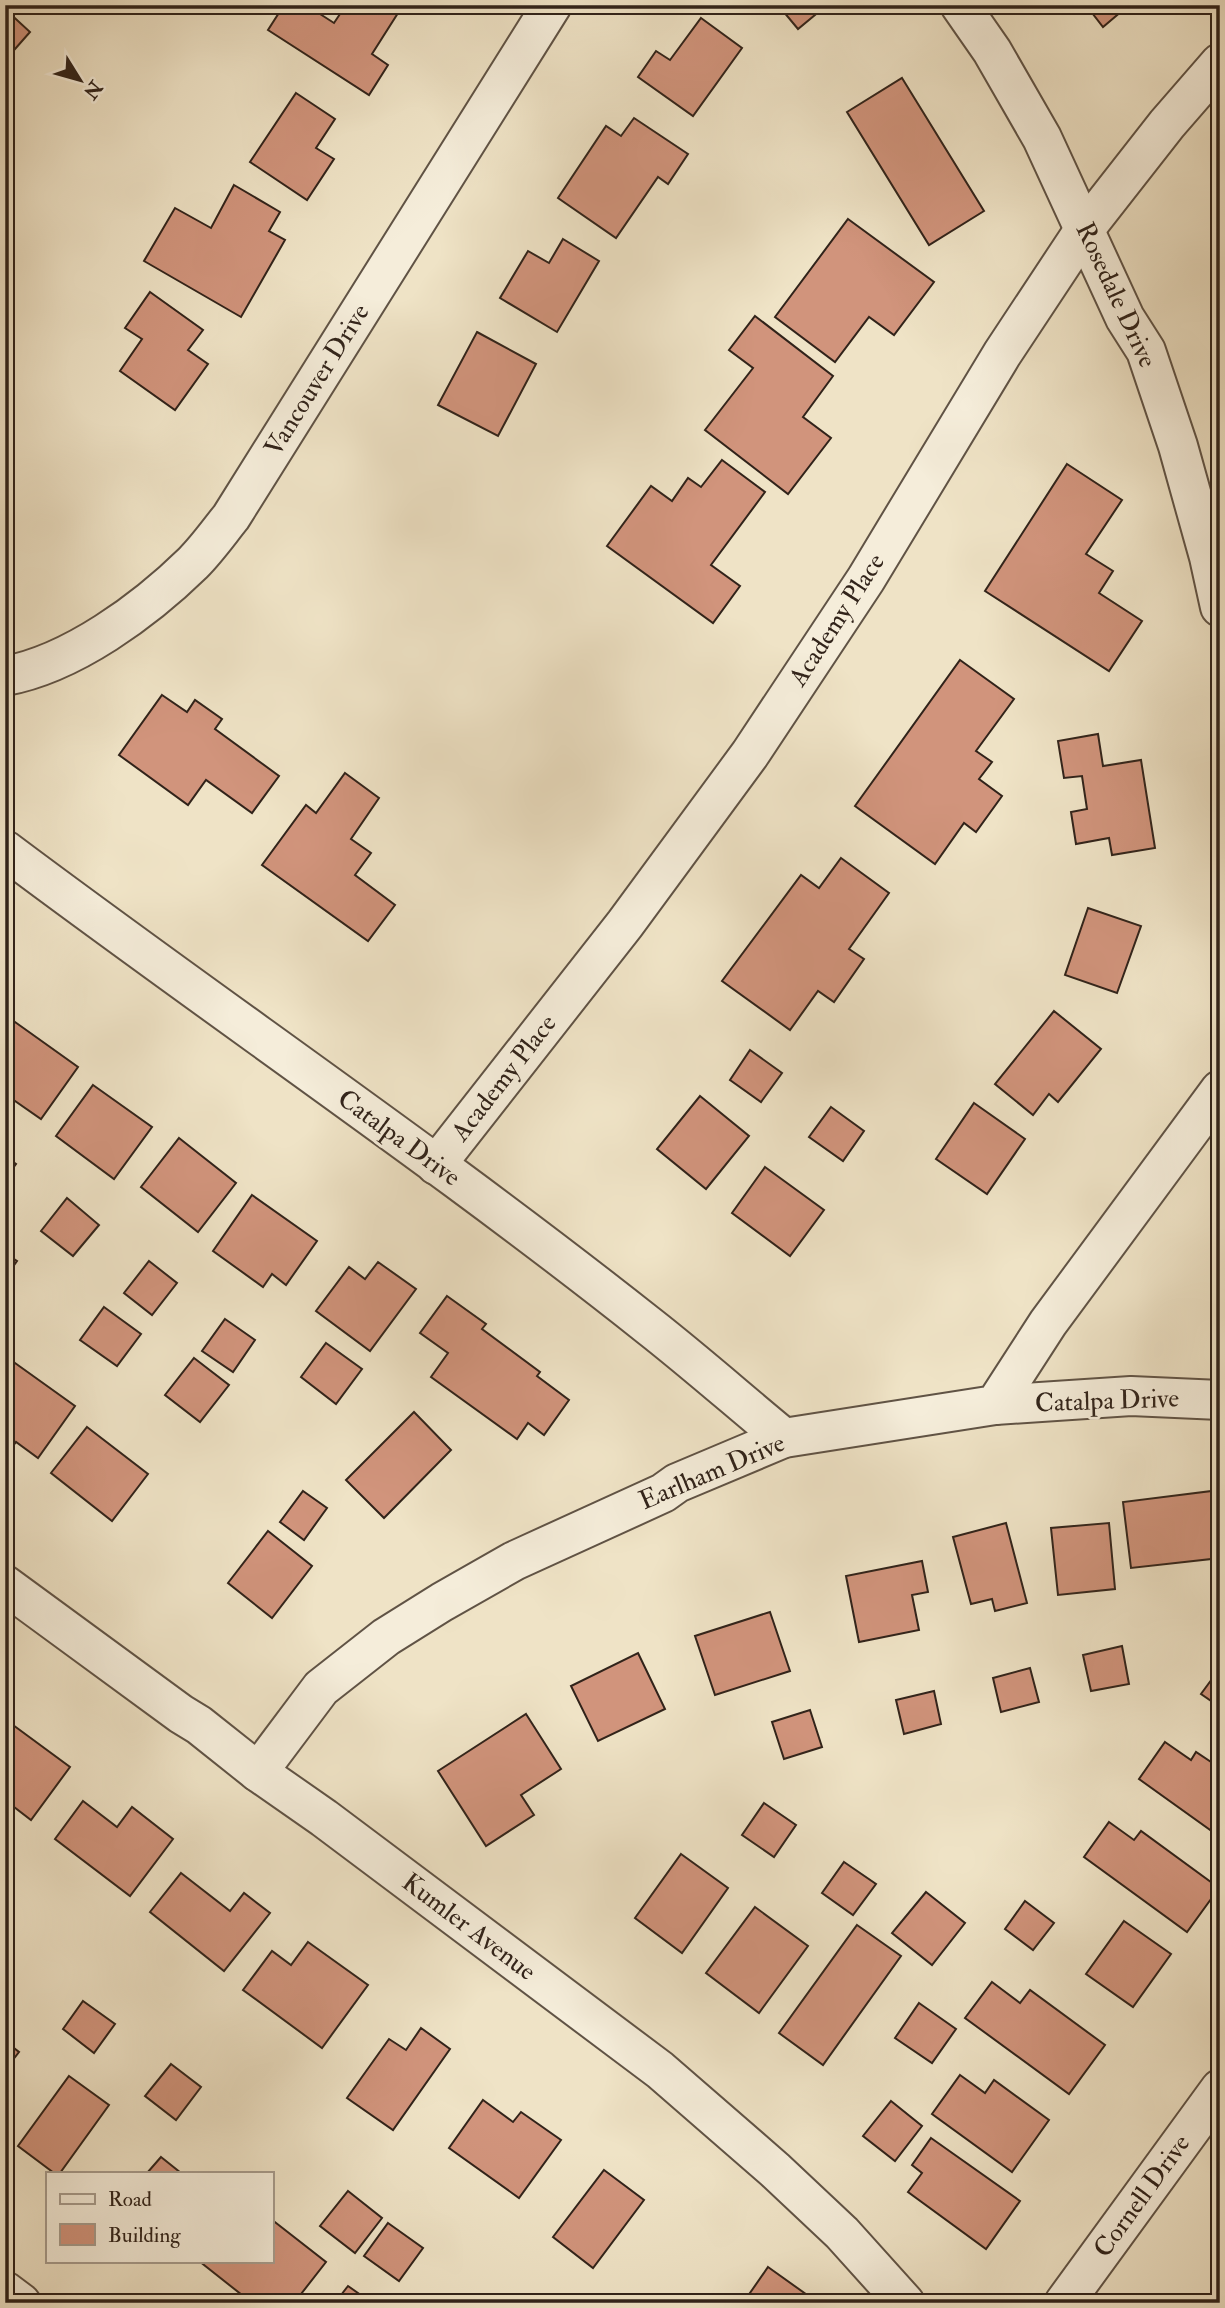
<svg xmlns="http://www.w3.org/2000/svg" width="1225" height="2308" viewBox="0 0 1225 2308" font-family="'IM FELL Double Pica',serif">
<rect width="100%" height="100%" fill="#efe3c6"/>
<filter id="stains"><feTurbulence type="fractalNoise" baseFrequency=".00286" numOctaves="4"/><feColorMatrix values="0 0 0 0 .2 0 0 0 0 .09 0 0 0 0 .02 0 0 0 .5 -.17"/></filter>
<radialGradient id="worn" r=".72"><stop offset=".6" stop-color="#630" stop-opacity="0"/><stop offset="1" stop-color="#630" stop-opacity=".3"/></radialGradient>
<g fill="#d1947c" stroke="#31231a" stroke-width="2">
<path d="M 284,5 L 306,5 L 334,23 L 346,5 L 386,5 L 398,13 L 372,54 L 388,65 L 369,95 L 268,30 Z"/>
<path d="M 778,5 L 827,5 L 798,29 Z"/>
<path d="M 1086,5 L 1129,5 L 1103,27 Z"/>
<path d="M 5,9 L 30,32 L 8,57 L 5,54 Z"/>
<path d="M 701,18 L 742,48 L 693,116 L 638,77 L 656,51 L 670,60 Z"/>
<path d="M 902,78 L 984,211 L 929,245 L 847,112 Z"/>
<path d="M 296,93 L 335,119 L 316,148 L 334,159 L 307,200 L 250,162 Z"/>
<path d="M 634,118 L 688,154 L 668,184 L 658,177 L 616,238 L 558,198 L 606,126 L 621,136 Z"/>
<path d="M 234,185 L 280,212 L 269,231 L 285,240 L 241,317 L 144,261 L 175,208 L 211,228 Z"/>
<path d="M 848,219 L 934,282 L 894,335 L 869,317 L 835,362 L 775,317 Z"/>
<path d="M 563,239 L 599,261 L 557,332 L 500,298 L 528,251 L 549,263 Z"/>
<path d="M 150,292 L 203,330 L 188,350 L 208,364 L 175,410 L 120,371 L 142,339 L 125,328 Z"/>
<path d="M 755,316 L 833,376 L 803,417 L 831,438 L 788,494 L 705,430 L 753,368 L 729,350 Z"/>
<path d="M 477,332 L 536,364 L 498,436 L 438,405 Z"/>
<path d="M 722,460 L 765,492 L 711,565 L 740,586 L 713,623 L 607,546 L 651,486 L 672,501 L 688,478 L 701,487 Z"/>
<path d="M 1067,464 L 1122,500 L 1086,554 L 1113,571 L 1099,593 L 1142,621 L 1109,671 L 985,591 Z"/>
<path d="M 960,660 L 1014,699 L 976,751 L 992,762 L 979,779 L 1002,796 L 976,832 L 964,823 L 935,864 L 855,806 Z"/>
<path d="M 162,695 L 187,712 L 195,700 L 222,719 L 215,729 L 279,776 L 252,813 L 206,780 L 188,805 L 119,755 Z"/>
<path d="M 1098,734 L 1103,766 L 1141,760 L 1155,848 L 1112,855 L 1109,838 L 1076,844 L 1071,812 L 1087,809 L 1082,776 L 1064,778 L 1058,741 Z"/>
<path d="M 345,773 L 379,798 L 351,839 L 371,853 L 355,875 L 395,905 L 368,941 L 262,865 L 306,805 L 316,813 Z"/>
<path d="M 841,858 L 889,893 L 849,949 L 864,959 L 834,1002 L 818,991 L 790,1030 L 722,981 L 801,875 L 819,888 Z"/>
<path d="M 1088,908 L 1141,926 L 1117,993 L 1065,975 Z"/>
<path d="M 1054,1011 L 1101,1049 L 1058,1102 L 1049,1094 L 1033,1115 L 995,1084 Z"/>
<path d="M 15,1022 L 78,1067 L 41,1119 L 5,1094 L 5,1036 Z"/>
<path d="M 750,1050 L 782,1073 L 761,1102 L 730,1080 Z"/>
<path d="M 93,1085 L 152,1127 L 114,1179 L 56,1136 Z"/>
<path d="M 700,1096 L 749,1136 L 706,1189 L 657,1149 Z"/>
<path d="M 974,1103 L 1025,1139 L 987,1194 L 936,1159 Z"/>
<path d="M 831,1107 L 864,1131 L 843,1161 L 809,1137 Z"/>
<path d="M 179,1138 L 236,1183 L 198,1232 L 141,1187 Z"/>
<path d="M 5,1156 L 16,1164 L 5,1179 Z"/>
<path d="M 765,1167 L 824,1210 L 790,1256 L 732,1213 Z"/>
<path d="M 252,1195 L 317,1241 L 286,1285 L 272,1274 L 263,1287 L 213,1251 Z"/>
<path d="M 67,1198 L 99,1225 L 73,1256 L 41,1231 Z"/>
<path d="M 5,1253 L 17,1261 L 5,1278 Z"/>
<path d="M 149,1261 L 177,1283 L 152,1315 L 124,1293 Z"/>
<path d="M 378,1262 L 416,1289 L 370,1351 L 316,1311 L 349,1267 L 365,1279 Z"/>
<path d="M 447,1296 L 486,1324 L 482,1329 L 540,1372 L 537,1376 L 569,1400 L 544,1435 L 528,1423 L 517,1439 L 431,1377 L 448,1353 L 420,1333 Z"/>
<path d="M 104,1307 L 141,1334 L 117,1366 L 80,1340 Z"/>
<path d="M 225,1319 L 255,1340 L 233,1372 L 202,1351 Z"/>
<path d="M 326,1343 L 362,1369 L 336,1404 L 301,1377 Z"/>
<path d="M 194,1358 L 229,1385 L 200,1422 L 165,1395 Z"/>
<path d="M 15,1363 L 75,1406 L 38,1458 L 16,1442 L 10,1450 L 5,1446 L 5,1376 Z"/>
<path d="M 414,1412 L 451,1450 L 384,1518 L 346,1480 Z"/>
<path d="M 87,1427 L 148,1474 L 112,1521 L 51,1473 Z"/>
<path d="M 1220,1490 L 1220,1558 L 1131,1568 L 1123,1502 Z"/>
<path d="M 303,1491 L 327,1508 L 304,1540 L 280,1522 Z"/>
<path d="M 1006,1523 L 1027,1603 L 995,1611 L 992,1599 L 971,1604 L 953,1537 Z"/>
<path d="M 1109,1523 L 1115,1589 L 1058,1595 L 1051,1528 Z"/>
<path d="M 268,1531 L 312,1566 L 272,1618 L 228,1583 Z"/>
<path d="M 922,1561 L 928,1592 L 912,1595 L 919,1630 L 859,1642 L 846,1576 Z"/>
<path d="M 770,1612 L 790,1671 L 715,1695 L 695,1636 Z"/>
<path d="M 1122,1646 L 1129,1684 L 1091,1691 L 1083,1655 Z"/>
<path d="M 638,1653 L 665,1709 L 598,1741 L 571,1686 Z"/>
<path d="M 1030,1668 L 1039,1702 L 1001,1712 L 993,1678 Z"/>
<path d="M 1220,1668 L 1220,1707 L 1201,1694 Z"/>
<path d="M 934,1691 L 941,1724 L 904,1734 L 896,1700 Z"/>
<path d="M 810,1710 L 822,1747 L 784,1759 L 772,1722 Z"/>
<path d="M 526,1714 L 561,1769 L 521,1795 L 534,1815 L 486,1846 L 438,1771 Z"/>
<path d="M 13,1725 L 70,1767 L 31,1820 L 5,1800 L 5,1735 Z"/>
<path d="M 1165,1742 L 1191,1760 L 1196,1752 L 1220,1768 L 1220,1837 L 1139,1779 Z"/>
<path d="M 83,1801 L 117,1827 L 132,1807 L 173,1839 L 130,1896 L 55,1839 Z"/>
<path d="M 764,1803 L 796,1825 L 774,1857 L 742,1835 Z"/>
<path d="M 1109,1822 L 1134,1840 L 1141,1831 L 1219,1888 L 1187,1932 L 1084,1857 Z"/>
<path d="M 681,1854 L 728,1888 L 682,1953 L 635,1918 Z"/>
<path d="M 844,1862 L 876,1884 L 853,1915 L 822,1893 Z"/>
<path d="M 181,1873 L 230,1911 L 244,1893 L 270,1913 L 224,1971 L 150,1912 Z"/>
<path d="M 926,1892 L 965,1923 L 932,1965 L 892,1933 Z"/>
<path d="M 1025,1901 L 1054,1923 L 1033,1950 L 1005,1929 Z"/>
<path d="M 755,1907 L 808,1946 L 759,2013 L 706,1973 Z"/>
<path d="M 1124,1921 L 1171,1954 L 1133,2007 L 1086,1974 Z"/>
<path d="M 857,1925 L 901,1956 L 823,2065 L 779,2033 Z"/>
<path d="M 308,1942 L 368,1985 L 322,2048 L 243,1990 L 272,1951 L 291,1965 Z"/>
<path d="M 992,1982 L 1020,2003 L 1030,1990 L 1105,2045 L 1069,2094 L 965,2018 Z"/>
<path d="M 83,2001 L 115,2024 L 94,2053 L 63,2029 Z"/>
<path d="M 919,2003 L 956,2029 L 932,2063 L 895,2038 Z"/>
<path d="M 421,2028 L 450,2049 L 393,2130 L 347,2098 L 389,2039 L 406,2050 Z"/>
<path d="M 5,2041 L 19,2052 L 5,2070 Z"/>
<path d="M 171,2064 L 201,2087 L 176,2120 L 145,2096 Z"/>
<path d="M 960,2075 L 985,2093 L 994,2080 L 1049,2120 L 1012,2172 L 932,2114 Z"/>
<path d="M 69,2076 L 109,2105 L 60,2173 L 54,2173 L 18,2146 Z"/>
<path d="M 483,2100 L 513,2122 L 521,2112 L 561,2140 L 519,2198 L 449,2148 Z"/>
<path d="M 891,2101 L 922,2126 L 895,2161 L 863,2136 Z"/>
<path d="M 931,2138 L 1020,2201 L 986,2249 L 908,2192 L 922,2173 L 912,2165 Z"/>
<path d="M 161,2157 L 181,2173 L 147,2173 Z"/>
<path d="M 604,2170 L 644,2200 L 593,2268 L 553,2237 Z"/>
<path d="M 348,2191 L 382,2218 L 355,2253 L 320,2226 Z"/>
<path d="M 271,2219 L 326,2262 L 294,2303 L 246,2303 L 247,2299 L 199,2261 L 271,2261 Z"/>
<path d="M 388,2223 L 423,2248 L 399,2281 L 364,2256 Z"/>
<path d="M 768,2267 L 810,2297 L 806,2303 L 743,2303 Z"/>
<path d="M 348,2286 L 372,2303 L 335,2303 Z"/>
</g>
<g fill="none" stroke-linecap="round" stroke-linejoin="round">
<defs>
<g id="minor">
<path d="M 960,5 L 992,51 L 1042,138 L 1125,318 L 1146,351 L 1178,446 L 1209,557 L 1220,607"/>
<path d="M 5,676 C 72,664 145,610 193,563 C 207,549 219,532 231,517 L 552,5"/>
<path d="M 5,850 C 218,1010 440,1160 649,1326 C 695,1362 739,1401 784,1438"/>
<path d="M 436,1165 L 625,924 L 750,754 L 866,579 L 1002,354 L 1084,230 L 1167,124 L 1220,63"/>
<path d="M 995,1405 L 1131,1396 L 1220,1400"/>
<path d="M 5,1585 L 181,1714 L 199,1725 L 258,1772 L 324,1818 L 660,2070 L 775,2170 L 842,2233 L 905,2303"/>
<path d="M 258,1772 L 321,1688 L 386,1637 L 442,1602 L 514,1561 L 663,1493 L 677,1483 L 784,1438 L 995,1405 L 1048,1323 L 1220,1090"/>
<path d="M 5,2291 L 21,2303"/>
<path d="M 1064,2303 L 1220,2089"/>
</g>
</defs>
<use href="#minor" stroke="#605345" stroke-width="42"/>
<use href="#minor" stroke="#f5edda" stroke-width="38"/>
</g>
<g text-anchor="middle" dominant-baseline="central" stroke-width="6" stroke-linejoin="round" paint-order="stroke">
<g font-size="26" fill="#31231a" stroke="#f5edda">
<text transform="translate(1116 295) rotate(65)">Rosedale Drive</text>
<text transform="translate(317 380) rotate(-58)">Vancouver Drive</text>
<text transform="translate(837 620) rotate(-57)">Academy Place</text>
<text transform="translate(504 1078) rotate(-52)">Academy Place</text>
<text transform="translate(399 1138) rotate(36)">Catalpa Drive</text>
<text transform="translate(1107 1401) rotate(-2)">Catalpa Drive</text>
<text transform="translate(712 1472) rotate(-23)">Earlham Drive</text>
<text transform="translate(469 1927) rotate(37)">Kumler Avenue</text>
<text transform="translate(1142 2196) rotate(-54)">Cornell Drive</text>
</g>
</g>
<rect width="1225" height="2308" fill="none" stroke="#efe3c6" stroke-width="28"/>
<rect x="7" y="7" width="1211" height="2294" fill="none" stroke="#31231a" stroke-width="3.5"/>
<rect x="14" y="14" width="1197" height="2280" fill="none" stroke="#31231a" stroke-width="2"/>
<rect x="46" y="2172" width="228" height="91" fill="#f5edda" stroke="#a79c8d" stroke-width="2"/>
<rect x="60" y="2194" width="35" height="10" fill="#f5edda" stroke="#a79c8d" stroke-width="2"/>
<text x="108" y="2206" font-size="21" fill="#31231a">Road</text>
<rect x="60" y="2224" width="35" height="21" fill="#d1947c" stroke="#a79c8d" stroke-width="2"/>
<text x="108" y="2242" font-size="21" fill="#31231a">Building</text>
<g transform="translate(80 80) rotate(127)" stroke="#f5edda" stroke-width="5" paint-order="stroke">
<path d="M0-5L12 26L0 18L-12 26Z" fill="#31231a"/>
<text y="-10" font-size="19" font-weight="bold" text-anchor="middle" fill="#31231a">N</text>
</g>
<rect width="100%" height="100%" filter="url(#stains)"/>
<rect width="100%" height="100%" fill="url(#worn)"/>
</svg>
